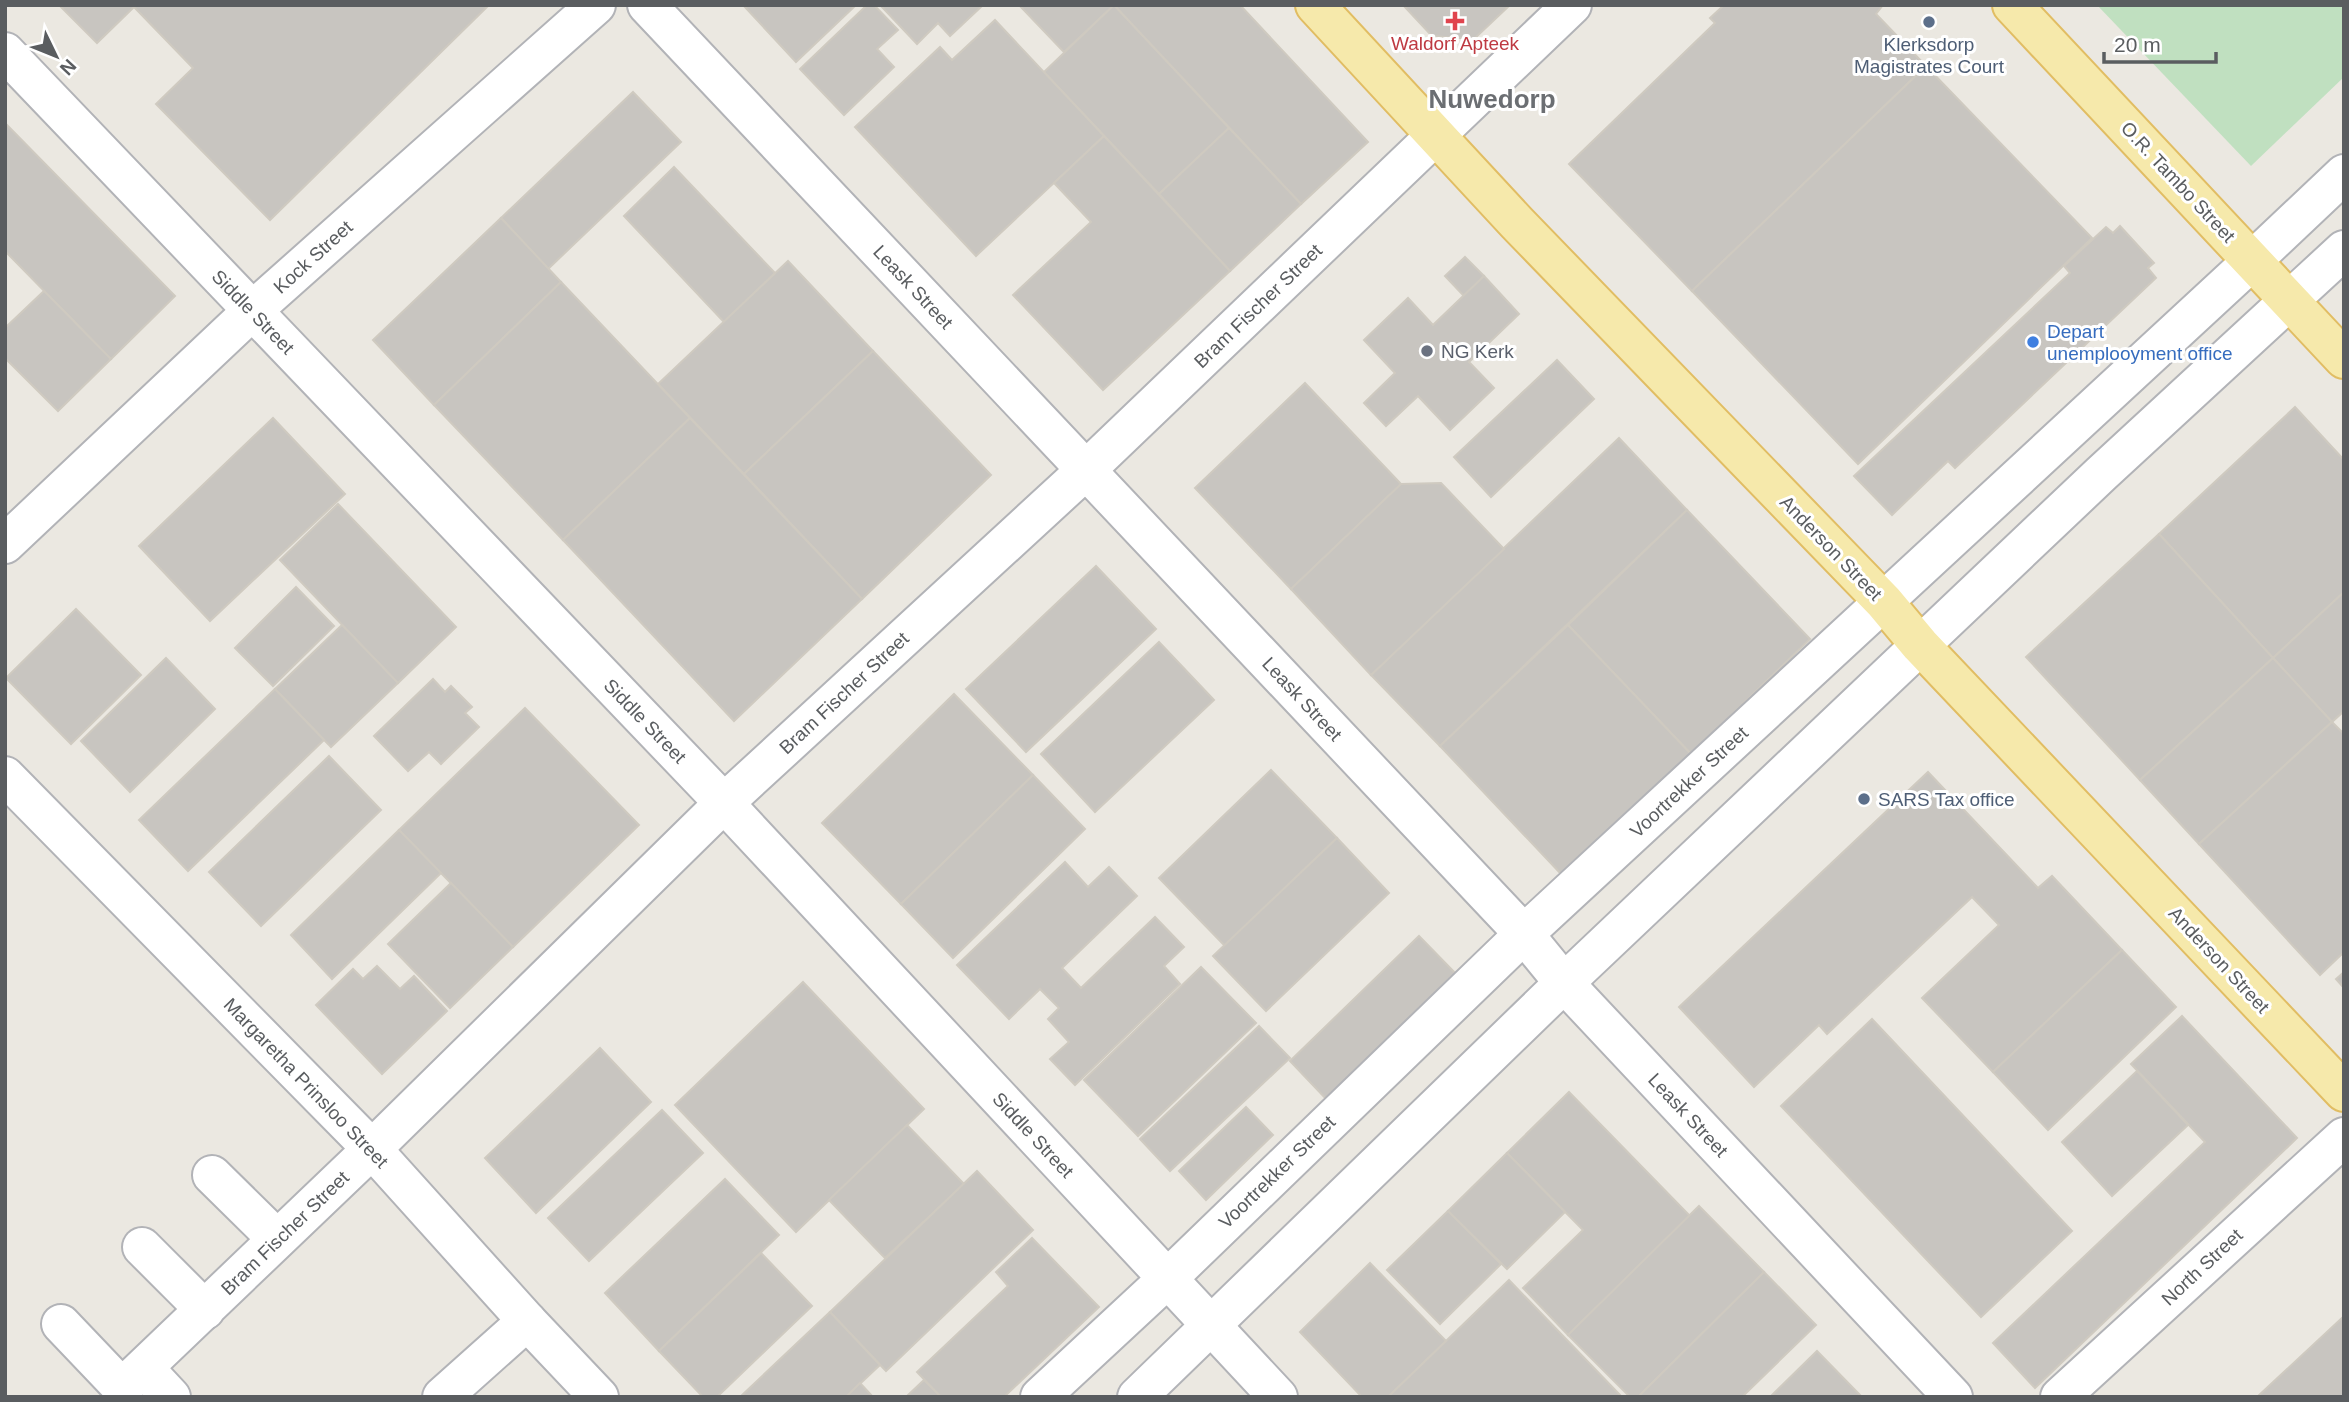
<svg xmlns="http://www.w3.org/2000/svg" width="2349" height="1402" viewBox="0 0 2349 1402" font-family="Helvetica,sans-serif">
<rect width="100%" height="100%" fill="#ebe8e1"/>
<path fill="#c0e0c0" d="M 2097,5 L 2344,5 L 2344,77 L 2251,166 Z"/>
<g fill="#c8c5c0" stroke="#cfcac0" stroke-width="2">
<path d="M 59,5 L 489,5 L 270,220 L 156,104 L 193,68 L 134,7 L 97,43 Z"/>
<path d="M 743,5 L 856,5 L 796,62 Z"/>
<path d="M 867,5 L 874,5 L 898,30 L 877,49 L 894,67 L 844,115 L 800,69 Z"/>
<path d="M 983,5 L 950,36 L 938,23 L 917,44 L 881,6 Z"/>
<path d="M 1019,5 L 1114,5 L 1064,52 Z"/>
<path d="M 1114,5 L 1229,128 L 1159,194 L 1044,72 Z"/>
<path d="M 1114,5 L 1240,5 L 1368,142 L 1301,204 Z"/>
<path d="M 1403,5 L 1510,5 L 1474,39 L 1432,36 Z"/>
<path d="M 1724,5 L 1883,5 L 1876,14 L 1926,66 L 1692,291 L 1569,164 L 1715,23 L 1710,18 Z"/>
<path d="M 995,20 L 1104,136 L 976,256 L 855,127 L 940,47 L 952,60 Z"/>
<path d="M 1926,66 L 2092,238 L 1858,464 L 1692,291 Z"/>
<path d="M 633,92 L 681,142 L 548,269 L 501,218 Z"/>
<path d="M 5,123 L 175,296 L 111,359 L 5,251 Z"/>
<path d="M 1229,128 L 1301,204 L 1230,271 L 1159,194 Z"/>
<path d="M 1104,136 L 1230,271 L 1103,390 L 1013,295 L 1091,222 L 1054,183 Z"/>
<path d="M 674,167 L 775,273 L 724,322 L 624,216 Z"/>
<path d="M 501,218 L 561,282 L 434,405 L 373,340 Z"/>
<path d="M 2120,226 L 2154,263 L 2148,268 L 2156,278 L 1955,468 L 1948,461 L 1892,515 L 1854,476 L 2070,273 L 2064,266 L 2106,227 L 2113,233 Z"/>
<path d="M 1465,257 L 1484,276 L 1464,296 L 1445,276 Z"/>
<path d="M 788,261 L 873,351 L 744,474 L 658,384 Z"/>
<path d="M 1484,276 L 1519,314 L 1469,362 L 1494,388 L 1450,430 L 1418,396 L 1386,426 L 1364,403 L 1395,373 L 1364,340 L 1408,298 L 1433,325 Z"/>
<path d="M 561,282 L 690,418 L 563,540 L 434,405 Z"/>
<path d="M 44,291 L 111,359 L 58,411 L 5,358 L 5,328 Z"/>
<path d="M 873,351 L 991,475 L 862,599 L 744,474 Z"/>
<path d="M 1557,360 L 1594,399 L 1491,497 L 1454,457 Z"/>
<path d="M 1305,383 L 1401,484 L 1291,589 L 1195,488 Z"/>
<path d="M 2295,407 L 2344,460 L 2344,592 L 2273,658 L 2159,534 Z"/>
<path d="M 273,418 L 345,494 L 210,621 L 139,546 Z"/>
<path d="M 690,418 L 862,599 L 734,721 L 563,540 Z"/>
<path d="M 1619,438 L 1687,510 L 1440,746 L 1371,675 Z"/>
<path d="M 1441,483 L 1504,549 L 1371,675 L 1291,589 L 1401,484 Z"/>
<path d="M 338,504 L 456,627 L 398,683 L 280,560 Z"/>
<path d="M 1687,510 L 1810,639 L 1691,754 L 1568,625 Z"/>
<path d="M 2159,534 L 2273,658 L 2140,780 L 2026,657 Z"/>
<path d="M 1096,566 L 1156,629 L 1026,752 L 966,689 Z"/>
<path d="M 296,587 L 334,626 L 273,686 L 235,648 Z"/>
<path d="M 2344,592 L 2344,711 L 2332,722 L 2273,658 Z"/>
<path d="M 76,609 L 141,675 L 71,744 L 6,678 Z"/>
<path d="M 342,625 L 398,683 L 331,747 L 275,689 Z"/>
<path d="M 1568,625 L 1691,754 L 1562,875 L 1440,746 Z"/>
<path d="M 1159,642 L 1214,700 L 1095,812 L 1041,754 Z"/>
<path d="M 166,658 L 215,709 L 130,792 L 81,741 Z"/>
<path d="M 2273,658 L 2332,722 L 2199,844 L 2140,780 Z"/>
<path d="M 433,679 L 445,692 L 451,686 L 472,707 L 465,713 L 479,727 L 441,764 L 429,752 L 408,771 L 374,736 Z"/>
<path d="M 275,689 L 324,740 L 188,871 L 139,820 Z"/>
<path d="M 954,694 L 1033,775 L 901,904 L 822,823 Z"/>
<path d="M 525,708 L 639,825 L 513,947 L 399,830 Z"/>
<path d="M 2332,722 L 2344,734 L 2344,952 L 2320,975 L 2199,844 Z"/>
<path d="M 329,756 L 381,810 L 261,926 L 209,872 Z"/>
<path d="M 1271,770 L 1337,838 L 1225,946 L 1159,878 Z"/>
<path d="M 1928,772 L 2038,888 L 2052,876 L 2122,950 L 1993,1072 L 1922,998 L 1999,925 L 1972,897 L 1827,1034 L 1819,1025 L 1754,1087 L 1679,1007 Z"/>
<path d="M 1033,775 L 1085,829 L 953,958 L 901,904 Z"/>
<path d="M 399,830 L 441,873 L 332,979 L 291,935 Z"/>
<path d="M 1337,838 L 1389,893 L 1266,1011 L 1213,956 Z"/>
<path d="M 1065,862 L 1088,887 L 1109,867 L 1137,896 L 1062,968 L 1081,988 L 1155,917 L 1184,947 L 1164,966 L 1180,984 L 1075,1085 L 1050,1059 L 1069,1042 L 1048,1019 L 1059,1008 L 1040,989 L 1009,1019 L 957,965 Z"/>
<path d="M 451,883 L 513,947 L 450,1008 L 388,944 Z"/>
<path d="M 1419,936 L 1460,978 L 1330,1103 L 1290,1061 Z"/>
<path d="M 2122,950 L 2176,1007 L 2048,1130 L 1993,1072 Z"/>
<path d="M 377,966 L 400,989 L 414,976 L 447,1011 L 382,1074 L 316,1005 L 353,969 L 363,979 Z"/>
<path d="M 1201,967 L 1256,1023 L 1138,1136 L 1084,1080 Z"/>
<path d="M 2344,972 L 2344,988 L 2336,979 Z"/>
<path d="M 803,982 L 924,1109 L 796,1232 L 675,1105 Z"/>
<path d="M 2182,1016 L 2297,1138 L 2035,1388 L 1993,1343 L 2205,1142 L 2131,1064 Z"/>
<path d="M 1872,1019 L 2072,1231 L 1981,1317 L 1781,1106 Z"/>
<path d="M 1259,1026 L 1290,1058 L 1170,1171 L 1140,1139 Z"/>
<path d="M 600,1048 L 651,1102 L 536,1213 L 485,1158 Z"/>
<path d="M 2137,1071 L 2188,1125 L 2112,1196 L 2062,1142 Z"/>
<path d="M 1569,1092 L 1690,1216 L 1568,1335 L 1523,1288 L 1583,1230 L 1507,1153 Z"/>
<path d="M 1246,1107 L 1273,1135 L 1206,1200 L 1179,1171 Z"/>
<path d="M 662,1110 L 703,1153 L 589,1261 L 548,1218 Z"/>
<path d="M 907,1125 L 964,1184 L 885,1258 L 829,1200 Z"/>
<path d="M 1507,1153 L 1565,1212 L 1507,1269 L 1448,1211 Z"/>
<path d="M 977,1171 L 1033,1230 L 886,1371 L 830,1312 Z"/>
<path d="M 725,1179 L 779,1235 L 659,1351 L 605,1293 Z"/>
<path d="M 1699,1206 L 1764,1272 L 1638,1397 L 1630,1397 L 1568,1335 Z"/>
<path d="M 1448,1211 L 1501,1264 L 1440,1324 L 1387,1270 Z"/>
<path d="M 1032,1238 L 1099,1307 L 1004,1397 L 941,1397 L 917,1372 L 1008,1286 L 996,1272 Z"/>
<path d="M 761,1253 L 812,1306 L 717,1397 L 703,1397 L 659,1351 Z"/>
<path d="M 1370,1263 L 1446,1341 L 1388,1397 L 1362,1397 L 1300,1332 Z"/>
<path d="M 1764,1272 L 1816,1325 L 1742,1397 L 1638,1397 Z"/>
<path d="M 1509,1280 L 1622,1397 L 1388,1397 L 1446,1341 Z"/>
<path d="M 830,1312 L 880,1365 L 846,1397 L 740,1397 Z"/>
<path d="M 2344,1316 L 2344,1397 L 2257,1397 Z"/>
<path d="M 1817,1351 L 1862,1397 L 1770,1397 Z"/>
<path d="M 924,1380 L 941,1397 L 906,1397 Z"/>
<path d="M 860,1383 L 873,1397 L 846,1397 Z"/>
</g>
<g fill="none" stroke-linecap="round" stroke-linejoin="round">
<defs>
<g id="minor">
<path d="M 647,5 L 1524,934 L 1564,983 L 1953,1397"/>
<path d="M 5,52 L 724,803 L 1278,1397"/>
<path d="M 5,544 L 252,311 L 596,5"/>
<path d="M 5,776 L 372,1149 L 527,1321 L 599,1397"/>
<path d="M 212,1175 L 277,1239"/>
<path d="M 142,1247 L 205,1310"/>
<path d="M 61,1324 L 122,1388 L 372,1149 L 724,803 L 1086,470 L 1572,5"/>
<path d="M 144,1368 L 171,1397"/>
<path d="M 442,1397 L 527,1321"/>
<path d="M 1040,1397 L 1167,1279 L 1524,934 L 2252,261 L 2344,174"/>
<path d="M 1137,1397 L 1564,983 L 2101,474 L 2344,250"/>
<path d="M 2060,1397 L 2344,1137"/>
</g>
<g id="major">
<path d="M 1315,5 L 1517,223 L 1884,602 L 1920,645 L 2344,1092"/>
<path d="M 2012,5 L 2344,359"/>
</g>
</defs>
<use href="#minor" stroke="#b2b3b7" stroke-width="42"/>
<use href="#major" stroke="#e1bd63" stroke-width="42"/>
<use href="#minor" stroke="#fff" stroke-width="38"/>
<use href="#major" stroke="#f6e9ab" stroke-width="38"/>
</g>
<path fill="#e0444e" stroke="#fff" stroke-width="2.5" d="M1451.5 10.5h7v7h7v7h-7v7h-7v-7h-7v-7h7z"/>
<g fill="#5c6f8a" stroke="#fff" stroke-width="2.5">
<circle cx="1929" cy="22" r="7"/>
<circle cx="1864" cy="799" r="7"/>
</g>
<circle fill="#3f7fe0" stroke="#fff" stroke-width="2.5" cx="2033" cy="342" r="7"/>
<circle fill="#6b7280" stroke="#fff" stroke-width="2.5" cx="1427" cy="351" r="7"/>
<g text-anchor="middle" dominant-baseline="central" stroke-width="6" stroke-linejoin="round" paint-order="stroke">
<g font-size="19" fill="#be3a42" stroke="#fff">
<text x="1455" y="43">Waldorf Apteek</text>
</g>
<g font-size="19" fill="#4e5e75" stroke="#fff">
<text x="1929" y="44">Klerksdorp<tspan x="1929" dy="22">Magistrates Court</tspan></text>
<text x="1878" y="799" text-anchor="start">SARS Tax office</text>
</g>
<g font-size="19" fill="#5a5d60" stroke="#fff">
<text transform="translate(2178 182) rotate(47)">O.R. Tambo Street</text>
<text transform="translate(313 257) rotate(-42)">Kock Street</text>
<text transform="translate(913 287) rotate(47)">Leask Street</text>
<text transform="translate(1258 306) rotate(-44)">Bram Fischer Street</text>
<text transform="translate(253 312) rotate(46)">Siddle Street</text>
<text transform="translate(1831 548) rotate(46)">Anderson Street</text>
<text transform="translate(844 693) rotate(-43)">Bram Fischer Street</text>
<text transform="translate(1302 699) rotate(47)">Leask Street</text>
<text transform="translate(645 721) rotate(46)">Siddle Street</text>
<text transform="translate(1689 782) rotate(-43)">Voortrekker Street</text>
<text transform="translate(2219 960) rotate(47)">Anderson Street</text>
<text transform="translate(306 1083) rotate(46)">Margaretha Prinsloo Street</text>
<text transform="translate(1688 1115) rotate(47)">Leask Street</text>
<text transform="translate(1033 1135) rotate(47)">Siddle Street</text>
<text transform="translate(1277 1172) rotate(-44)">Voortrekker Street</text>
<text transform="translate(285 1233) rotate(-44)">Bram Fischer Street</text>
<text transform="translate(2202 1267) rotate(-43)">North Street</text>
</g>
<g font-size="19" fill="#366cbe" stroke="#fff" text-anchor="start">
<text x="2047" y="331">Depart<tspan x="2047" dy="22">unemplooyment office</tspan></text>
</g>
<g font-size="19" fill="#5b616d" stroke="#fff" text-anchor="start">
<text x="1441" y="351">NG Kerk</text>
</g>
<g font-size="26" font-weight="bold" fill="#6b6e72" stroke="#fff">
<text x="1492" y="99">Nuwedorp</text>
</g>
</g>
<rect width="2349" height="1402" fill="none" stroke="#5a5d60" stroke-width="14"/>
<g transform="translate(56 56) rotate(133)" stroke="#ffffff" stroke-width="5" paint-order="stroke">
<path d="M0-5L12 26L0 18L-12 26Z" fill="#5a5d60"/>
<text y="-10" font-size="19" font-weight="bold" text-anchor="middle" fill="#5a5d60">N</text>
</g>
<path d="M2104 52v10h112v-10" fill="none" stroke="#5a5d60" stroke-width="3.5"/>
<text x="2114" y="52" font-size="21" fill="#5a5d60" stroke="#ffffff" stroke-width="5" paint-order="stroke">20 m</text>
</svg>
